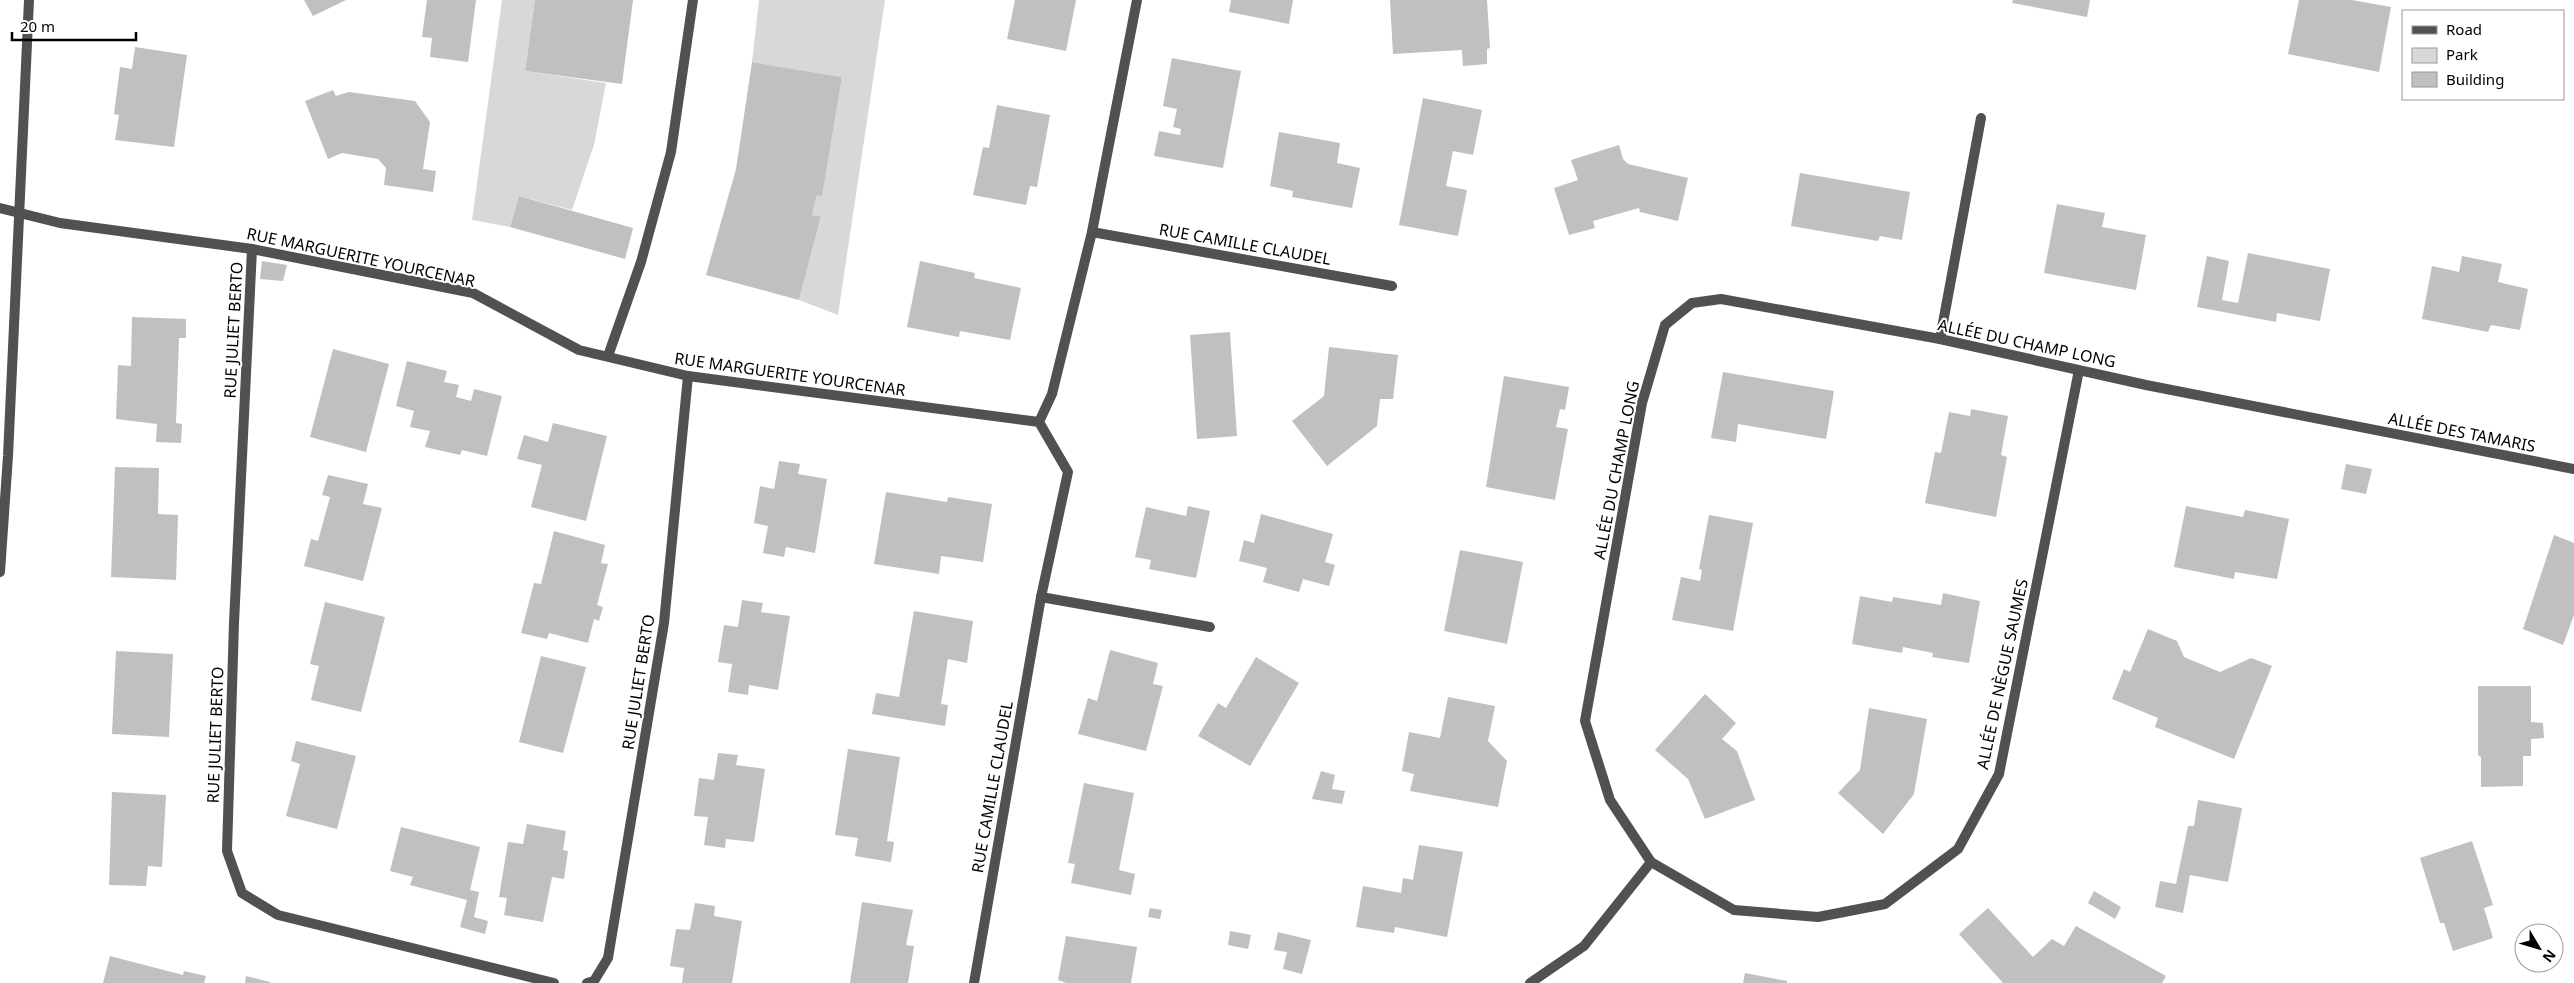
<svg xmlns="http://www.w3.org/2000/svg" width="2574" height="983" viewBox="0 0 2574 983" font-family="'Noto Sans',sans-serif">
<rect width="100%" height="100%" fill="#fff"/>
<g fill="#d8d8d8">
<path d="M 502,0 L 535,0 L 525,71 L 606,83 L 594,145 L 572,210 L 519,196 L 510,227 L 472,220 Z"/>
<path d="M 759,0 L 885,0 L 838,315 L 799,300 L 821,218 L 812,215 L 817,195 L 822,195 L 842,77 L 752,62 Z"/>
</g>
<g fill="#c0c0c0">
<path d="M 304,0 L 346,0 L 313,16 Z"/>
<path d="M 427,0 L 476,0 L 468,62 L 430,57 L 432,38 L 422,37 Z"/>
<path d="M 535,0 L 633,0 L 622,84 L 525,71 Z"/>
<path d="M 1015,0 L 1076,0 L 1066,51 L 1007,39 Z"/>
<path d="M 1231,0 L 1293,0 L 1289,24 L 1229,12 Z"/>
<path d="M 1390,0 L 1487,0 L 1490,48 L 1487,49 L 1487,64 L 1463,66 L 1462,50 L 1393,54 Z"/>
<path d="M 2013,0 L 2090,0 L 2087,17 L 2012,3 Z"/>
<path d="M 2299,0 L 2352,0 L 2391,7 L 2379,72 L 2288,54 Z"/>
<path d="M 135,47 L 187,55 L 174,147 L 115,140 L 119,115 L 114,114 L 120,67 L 132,69 Z"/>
<path d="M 1172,58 L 1241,71 L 1223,168 L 1154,156 L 1159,131 L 1180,135 L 1181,129 L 1173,127 L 1177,109 L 1163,106 Z"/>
<path d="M 752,62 L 842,77 L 822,196 L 817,195 L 812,215 L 821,217 L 799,300 L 706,275 L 736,169 Z"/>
<path d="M 333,90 L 336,96 L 349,92 L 415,101 L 430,122 L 423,169 L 436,171 L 433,192 L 384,185 L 386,168 L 378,159 L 342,153 L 328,159 L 305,101 Z"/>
<path d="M 1423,98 L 1482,110 L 1473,155 L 1453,151 L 1446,186 L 1467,190 L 1458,236 L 1399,225 Z"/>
<path d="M 997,105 L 1050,115 L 1037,187 L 1030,186 L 1026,205 L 973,195 L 983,147 L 989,148 Z"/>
<path d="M 1279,132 L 1340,143 L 1337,163 L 1360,168 L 1352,208 L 1292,197 L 1293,191 L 1270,186 Z"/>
<path d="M 1619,145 L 1623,159 L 1628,164 L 1688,178 L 1678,221 L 1640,212 L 1639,208 L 1593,221 L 1595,228 L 1569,235 L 1554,188 L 1578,180 L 1571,160 Z"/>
<path d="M 1800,173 L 1910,192 L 1902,240 L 1880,236 L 1878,241 L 1791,226 Z"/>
<path d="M 519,196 L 633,228 L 625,259 L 510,227 Z"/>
<path d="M 2057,204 L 2105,213 L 2102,227 L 2146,235 L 2136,290 L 2044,273 Z"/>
<path d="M 2248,253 L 2330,269 L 2320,321 L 2277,313 L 2276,322 L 2197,307 L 2207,256 L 2229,261 L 2222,300 L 2238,303 Z"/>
<path d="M 2462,256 L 2502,264 L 2498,282 L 2528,289 L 2520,330 L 2491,325 L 2488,332 L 2422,319 L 2432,266 L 2459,272 Z"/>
<path d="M 262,261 L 287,265 L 283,281 L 260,279 Z"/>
<path d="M 920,261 L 975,273 L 974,278 L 1021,288 L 1010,340 L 960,331 L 959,337 L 907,327 Z"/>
<path d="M 132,317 L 186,319 L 186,338 L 179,338 L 176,423 L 182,424 L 181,443 L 156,442 L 157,424 L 116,419 L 118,365 L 131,366 Z"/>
<path d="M 1230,332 L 1237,436 L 1197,439 L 1190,335 Z"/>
<path d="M 1329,347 L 1398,355 L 1393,399 L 1380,399 L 1377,426 L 1327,466 L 1292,421 L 1324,396 Z"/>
<path d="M 333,349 L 389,364 L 366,452 L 310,437 Z"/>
<path d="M 407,361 L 447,371 L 444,382 L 459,385 L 456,397 L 471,401 L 474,389 L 502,396 L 487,456 L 462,450 L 460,455 L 425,447 L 430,431 L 410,427 L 414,411 L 396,406 Z"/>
<path d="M 1723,372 L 1834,391 L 1826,439 L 1738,424 L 1736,442 L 1711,438 Z"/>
<path d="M 1504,376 L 1569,387 L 1565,410 L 1560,409 L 1556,427 L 1568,429 L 1555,500 L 1486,487 Z"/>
<path d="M 1971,409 L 2008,416 L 2001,455 L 2007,457 L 1996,517 L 1925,503 L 1935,452 L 1941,453 L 1949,412 L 1970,416 Z"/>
<path d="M 553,423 L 607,436 L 586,521 L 531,507 L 542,465 L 517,459 L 524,435 L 548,442 Z"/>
<path d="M 779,461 L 800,464 L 798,474 L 827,479 L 815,553 L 786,547 L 784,557 L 763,553 L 768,526 L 754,523 L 760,486 L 774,489 Z"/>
<path d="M 2346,464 L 2372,469 L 2366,494 L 2341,489 Z"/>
<path d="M 115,467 L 159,468 L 158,514 L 178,515 L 176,580 L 111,577 Z"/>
<path d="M 328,475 L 368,484 L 363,504 L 382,508 L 363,581 L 304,566 L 311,539 L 318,541 L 330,497 L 322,495 Z"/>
<path d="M 886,492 L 947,502 L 948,497 L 992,504 L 983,562 L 941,556 L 939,574 L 874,564 Z"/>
<path d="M 1188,506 L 1210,511 L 1196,578 L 1149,569 L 1151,560 L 1135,557 L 1146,507 L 1186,516 Z"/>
<path d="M 2186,506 L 2243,517 L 2245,510 L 2289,519 L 2277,579 L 2235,572 L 2234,579 L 2174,567 Z"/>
<path d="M 1261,514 L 1333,534 L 1325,562 L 1335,565 L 1329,586 L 1303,579 L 1299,592 L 1263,582 L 1267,568 L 1239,561 L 1244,540 L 1254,543 Z"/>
<path d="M 1709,515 L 1753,523 L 1733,631 L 1672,620 L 1681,577 L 1700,581 L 1702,570 L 1699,569 Z"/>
<path d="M 554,531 L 605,545 L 601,563 L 608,564 L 597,605 L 603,607 L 599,621 L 594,619 L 588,643 L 549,633 L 547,639 L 521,633 L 534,583 L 541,584 Z"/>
<path d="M 2554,535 L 2574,543 L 2574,615 L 2563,645 L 2523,629 Z"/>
<path d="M 1460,550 L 1523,562 L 1507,644 L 1444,631 Z"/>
<path d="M 1943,593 L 1980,601 L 1969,663 L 1932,657 L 1933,653 L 1903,647 L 1902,653 L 1852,644 L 1860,596 L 1892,602 L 1893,597 L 1941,605 Z"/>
<path d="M 742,600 L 763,603 L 761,612 L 790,616 L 778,690 L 749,685 L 748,695 L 728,692 L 732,664 L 718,662 L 724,625 L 738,627 Z"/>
<path d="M 325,602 L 385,617 L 361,712 L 311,700 L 319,666 L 310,664 Z"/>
<path d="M 914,611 L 973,621 L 967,663 L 948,659 L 941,704 L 948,705 L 945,726 L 872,714 L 876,693 L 899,697 Z"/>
<path d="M 2148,629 L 2177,641 L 2184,657 L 2220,672 L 2251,658 L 2272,666 L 2234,759 L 2155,727 L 2158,718 L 2112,699 L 2124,669 L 2130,672 Z"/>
<path d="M 1110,650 L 1158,663 L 1153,684 L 1163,686 L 1146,751 L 1078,734 L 1088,698 L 1097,701 Z"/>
<path d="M 116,651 L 173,654 L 169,737 L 112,734 Z"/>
<path d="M 541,656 L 586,667 L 563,753 L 519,742 Z"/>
<path d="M 1256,657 L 1299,683 L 1250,766 L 1198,736 L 1218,703 L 1226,708 Z"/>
<path d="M 2478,686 L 2531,686 L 2531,722 L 2543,723 L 2544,738 L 2531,739 L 2531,756 L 2523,756 L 2523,786 L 2481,787 L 2481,757 L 2478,755 Z"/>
<path d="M 1705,694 L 1736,723 L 1722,739 L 1737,751 L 1755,800 L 1705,819 L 1688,779 L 1655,750 Z"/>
<path d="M 1448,697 L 1495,706 L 1488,741 L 1507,761 L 1498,807 L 1410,791 L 1414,774 L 1402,771 L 1409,732 L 1440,738 Z"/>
<path d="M 1869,708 L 1927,719 L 1914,794 L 1883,834 L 1838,793 L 1860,770 Z"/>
<path d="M 296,741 L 356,756 L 337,829 L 286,816 L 300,764 L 291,761 Z"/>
<path d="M 848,749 L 900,757 L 887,841 L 894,842 L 891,862 L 855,856 L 858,838 L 835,835 Z"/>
<path d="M 718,753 L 738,755 L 736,765 L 765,769 L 754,842 L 726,839 L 725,848 L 704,845 L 708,817 L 694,816 L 699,778 L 714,780 Z"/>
<path d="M 1321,771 L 1335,775 L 1332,789 L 1345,791 L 1342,804 L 1312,799 Z"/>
<path d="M 1084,783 L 1134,793 L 1119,870 L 1135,874 L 1131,895 L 1071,883 L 1075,864 L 1068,863 Z"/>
<path d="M 112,792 L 166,795 L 162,867 L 148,866 L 146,886 L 109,885 Z"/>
<path d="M 2198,800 L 2242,808 L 2228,882 L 2190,875 L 2183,913 L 2155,907 L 2160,881 L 2176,884 L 2188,826 L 2194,826 Z"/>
<path d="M 527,824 L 566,831 L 563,850 L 568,851 L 564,879 L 552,877 L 543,922 L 504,915 L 507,898 L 499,897 L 508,842 L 523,844 Z"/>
<path d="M 401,827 L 480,847 L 470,890 L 479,892 L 474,917 L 488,921 L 485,934 L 460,927 L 467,900 L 410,885 L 413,877 L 390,871 Z"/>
<path d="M 2472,841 L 2493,905 L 2484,908 L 2493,938 L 2453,951 L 2444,923 L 2440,923 L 2420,858 Z"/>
<path d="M 1419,845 L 1463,852 L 1447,937 L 1395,927 L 1394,933 L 1356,927 L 1363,886 L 1401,893 L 1403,878 L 1413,880 Z"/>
<path d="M 2094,891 L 2121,907 L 2115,919 L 2088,903 Z"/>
<path d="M 862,902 L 913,910 L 906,945 L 914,946 L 908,983 L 850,983 Z"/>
<path d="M 695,903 L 715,906 L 714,916 L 742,921 L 732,983 L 682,983 L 684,968 L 670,966 L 676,929 L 690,930 Z"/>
<path d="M 1150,908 L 1162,910 L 1160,919 L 1148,917 Z"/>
<path d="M 1988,908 L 2033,957 L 2052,939 L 2064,946 L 2076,926 L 2166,976 L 2162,983 L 2003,983 L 1959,934 Z"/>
<path d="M 1230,931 L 1251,935 L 1248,949 L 1228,945 Z"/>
<path d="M 1278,932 L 1311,940 L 1302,974 L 1283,969 L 1287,952 L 1274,950 Z"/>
<path d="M 1066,936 L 1137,947 L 1131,983 L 1066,983 L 1058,980 Z"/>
<path d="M 110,956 L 183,975 L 184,971 L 206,976 L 204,983 L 103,983 Z"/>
<path d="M 1745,973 L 1787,981 L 1787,983 L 1743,983 Z"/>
<path d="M 246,976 L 270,982 L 270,983 L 245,983 Z"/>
</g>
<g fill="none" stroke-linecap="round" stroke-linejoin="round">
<g stroke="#515151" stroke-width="10">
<path d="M 1940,339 L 1981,118"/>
<path d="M 608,356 L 641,262 L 671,152 L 693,0"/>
</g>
<g stroke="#515151" stroke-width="10">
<path d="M 0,208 L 60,223 L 252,249 L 473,293 L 579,350 L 688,376 L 1039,422"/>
<path d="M 1092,232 L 1392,286"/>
<path d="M 252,249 L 234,623 L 227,851 L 242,893 L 278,915 L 554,983"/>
<path d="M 2079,370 L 1999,774 L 1958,849 L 1885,904 L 1818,917 L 1734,910 L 1651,862 L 1610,800 L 1585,721 L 1642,403 L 1665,325 L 1692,303 L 1721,299 L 1940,339 L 2146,385 L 2574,469"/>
<path d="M 1041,597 L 1210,627"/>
<path d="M 587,983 L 594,981 L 608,958 L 664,623 L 688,376"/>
<path d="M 974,983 L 1041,597 L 1068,472 L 1039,422 L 1052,394 L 1092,232 L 1137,0"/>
<path d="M 1530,983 L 1584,946 L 1651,862"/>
</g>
<path stroke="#515151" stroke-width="10" d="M 0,572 L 8,456 L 29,0"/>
</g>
<g text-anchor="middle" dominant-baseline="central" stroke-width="4" stroke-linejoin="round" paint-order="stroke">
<g font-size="16" fill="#000" stroke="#fff">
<text transform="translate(1245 244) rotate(10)">RUE CAMILLE CLAUDEL</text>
<text transform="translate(361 257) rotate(12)">RUE MARGUERITE YOURCENAR</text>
<text transform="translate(233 330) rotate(-87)">RUE JULIET BERTO</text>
<text transform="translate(2027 343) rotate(12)">ALLÉE DU CHAMP LONG</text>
<text transform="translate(790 374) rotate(8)">RUE MARGUERITE YOURCENAR</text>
<text transform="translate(2462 432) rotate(11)">ALLÉE DES TAMARIS</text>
<text transform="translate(1616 470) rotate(-79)">ALLÉE DU CHAMP LONG</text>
<text transform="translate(2002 674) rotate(-78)">ALLÉE DE NÈGUE SAUMES</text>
<text transform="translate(638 682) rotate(-81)">RUE JULIET BERTO</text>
<text transform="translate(215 735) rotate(-88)">RUE JULIET BERTO</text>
<text transform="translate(992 787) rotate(-80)">RUE CAMILLE CLAUDEL</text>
</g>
</g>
<rect x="2402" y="10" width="162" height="90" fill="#ffffff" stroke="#999999"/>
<rect x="2412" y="26" width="25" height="8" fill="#515151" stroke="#999999"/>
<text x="2446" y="35" font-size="15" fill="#000000">Road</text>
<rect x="2412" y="48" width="25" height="15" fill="#d8d8d8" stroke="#999999"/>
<text x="2446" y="60" font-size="15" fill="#000000">Park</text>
<rect x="2412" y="72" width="25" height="15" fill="#c0c0c0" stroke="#999999"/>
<text x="2446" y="85" font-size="15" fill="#000000">Building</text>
<g transform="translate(2539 948) rotate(128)"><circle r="24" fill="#ffffff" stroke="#999999"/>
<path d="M0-4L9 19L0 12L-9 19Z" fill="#000000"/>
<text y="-8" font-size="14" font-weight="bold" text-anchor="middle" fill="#000000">N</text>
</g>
<path d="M12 32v8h124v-8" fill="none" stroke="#000000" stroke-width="2.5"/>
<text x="20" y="32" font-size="15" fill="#000000" stroke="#ffffff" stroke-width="4" paint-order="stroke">20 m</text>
</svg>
